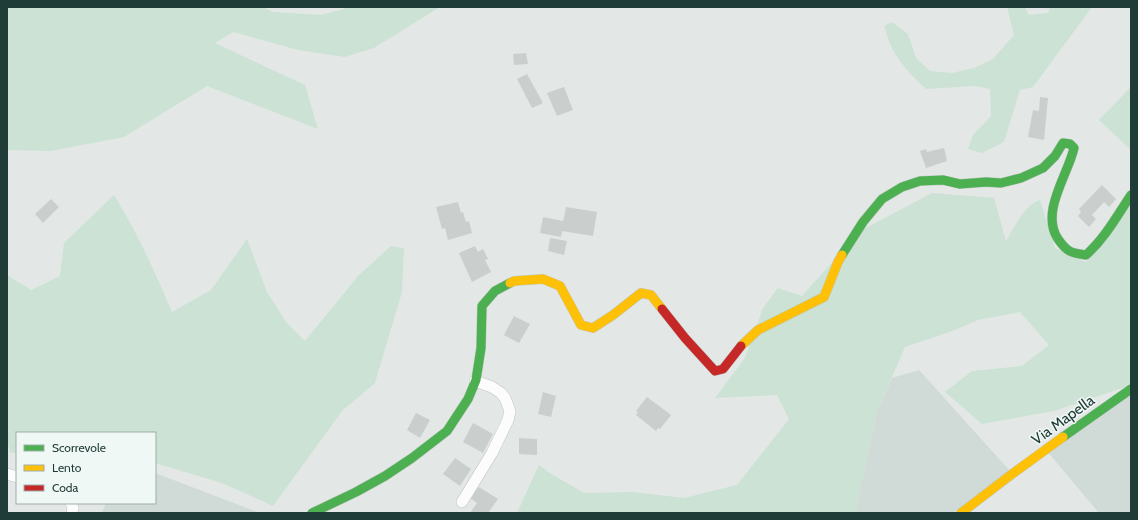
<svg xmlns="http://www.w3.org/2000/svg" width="1138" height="520" viewBox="0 0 1138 520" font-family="Cabin,sans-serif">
<rect width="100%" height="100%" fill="#e3e8e6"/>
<g fill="#d0dad7">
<path d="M 919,370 L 1010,471 L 953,513 L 855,513 L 877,412 L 892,378 Z"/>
<path d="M 1131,388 L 1131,513 L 1099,513 L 1046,450 Z"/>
<path d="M 155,473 L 260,513 L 102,513 L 106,503 L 155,503 Z"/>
</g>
<g fill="#cbe2d4">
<path d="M 7,7 L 263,7 L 273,12 L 322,15 L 350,7 L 440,7 L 374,48 L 345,57 L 298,50 L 233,32 L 215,43 L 305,85 L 318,129 L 207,86 L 124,137 L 51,151 L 7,150 Z"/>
<path d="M 1007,7 L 1025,7 L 1029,15 L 1048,13 L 1050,7 L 1092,7 L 1033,87 L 1020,90 L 1004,142 L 982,153 L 968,149 L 973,135 L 991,116 L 990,89 L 975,86 L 926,89 C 904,68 892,55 884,26 L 892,22 L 908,34 L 916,58 L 930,71 L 952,73 L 974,68 L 993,59 L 1014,35 Z"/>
<path d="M 1131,85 L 1131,150 L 1099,120 L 1129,89 Z"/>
<path d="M 932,193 L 994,198 L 1006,241 C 1014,228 1024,205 1040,200 L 1055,248 L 1086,262 L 1131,198 L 1131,385 L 1054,411 L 982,424 L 945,392 L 972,371 L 1022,366 L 1049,345 L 1020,312 L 978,320 L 955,330 L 905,347 L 877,412 L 855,513 L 517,513 L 539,465 L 550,473 L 584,493 L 633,492 L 684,498 L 737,485 L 789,419 L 777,395 L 715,398 L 745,358 L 763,308 L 778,288 L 802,296 L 860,231 Z"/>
<path d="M 114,195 C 137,232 155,272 172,312 L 211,290 L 247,239 L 267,292 L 286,322 L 305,341 L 358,276 L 391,246 L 404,248 L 402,292 L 375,383 L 342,411 L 273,506 L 222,483 L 155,463 L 155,433 L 17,433 L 17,454 L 10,452 L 7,441 L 7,275 L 31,290 L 60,276 L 64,243 Z"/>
</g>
<g fill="#cacfce">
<path d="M 526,53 L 528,64 L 514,65 L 513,54 Z"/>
<path d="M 527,74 L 543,103 L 532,108 L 517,79 Z"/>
<path d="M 564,87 L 573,110 L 557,116 L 547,93 Z"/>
<path d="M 1040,97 L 1048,98 L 1044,140 L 1028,137 L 1033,110 L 1039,111 Z"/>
<path d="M 944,148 L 947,161 L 926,168 L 920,151 L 926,149 L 927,152 Z"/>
<path d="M 1102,185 L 1116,199 L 1109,207 L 1104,202 L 1092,215 L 1096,219 L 1089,227 L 1078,216 L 1081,212 L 1079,209 Z"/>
<path d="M 51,199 L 59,207 L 43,223 L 35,214 Z"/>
<path d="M 458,202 L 461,213 L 463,212 L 466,222 L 469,221 L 472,233 L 448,240 L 445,228 L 442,229 L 436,207 Z"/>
<path d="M 566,207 L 597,212 L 593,236 L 562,231 L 561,237 L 540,233 L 543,217 L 563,221 L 562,227 Z"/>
<path d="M 550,238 L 567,241 L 564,255 L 548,251 Z"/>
<path d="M 475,246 L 478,252 L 483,249 L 488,259 L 485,260 L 491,272 L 472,282 L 459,253 Z"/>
<path d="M 514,316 L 530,324 L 519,343 L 504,335 Z"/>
<path d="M 543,392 L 556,396 L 551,417 L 538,414 Z"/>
<path d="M 647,397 L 671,415 L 660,429 L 658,428 L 656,431 L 636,415 L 638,412 L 636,411 Z"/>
<path d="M 416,413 L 430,420 L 420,438 L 407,430 Z"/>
<path d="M 473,423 L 493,434 L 483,453 L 463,442 Z"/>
<path d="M 519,438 L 537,439 L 537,455 L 519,454 Z"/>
<path d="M 455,458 L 471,469 L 460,486 L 443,474 Z"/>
<path d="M 479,487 L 498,499 L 488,513 L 470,513 L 477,503 L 470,498 Z"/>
</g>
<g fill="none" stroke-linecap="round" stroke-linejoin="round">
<defs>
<g id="street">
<path d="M 7,474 L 17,477"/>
<path d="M 462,502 L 492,453 L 508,420 L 510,411 L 505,398 L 501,393 L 492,387 L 475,381"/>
<path d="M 71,503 L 73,508 L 72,513"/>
</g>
<g id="fast">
<path d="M 842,255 L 863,222 L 882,199 L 902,187 L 920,181 L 943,180 L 960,184 L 986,182 L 1001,183 L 1021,178 L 1043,168 L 1055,156 L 1063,143 L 1070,144 L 1074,148 C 1068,175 1040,212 1058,239 C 1067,252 1071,253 1086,255 C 1105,238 1117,216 1131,195"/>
<path d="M 1063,437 L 1131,389"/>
<path d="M 312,513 L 356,492 L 385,476 L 412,458 L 447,431 L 468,399 L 476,380 L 481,348 L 482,306 L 495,291 L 510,283"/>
</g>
<g id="slow">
<path d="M 510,283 L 514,281 L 543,279 L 560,286 L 581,325 L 593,328 L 613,315 L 641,293 L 651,295 L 662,309"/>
<path d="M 741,346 L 758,330 L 824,297 L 838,262 L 842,255"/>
<path d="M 961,513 L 1012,474 L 1063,437"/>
</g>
<path id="jam" d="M 662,309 L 685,338 L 715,371 L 723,369 L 741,346"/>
</defs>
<use href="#street" stroke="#c0c5c3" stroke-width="12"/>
<use href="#fast" stroke="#bec6c4" stroke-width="10"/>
<use href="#slow" stroke="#bec6c4" stroke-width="10"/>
<use href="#jam" stroke="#bec6c4" stroke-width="10"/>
<use href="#street" stroke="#fbfcfb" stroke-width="11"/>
<use href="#fast" stroke="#4caf50" stroke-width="9"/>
<use href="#slow" stroke="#ffc107" stroke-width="9"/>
<use href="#jam" stroke="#c62828" stroke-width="9"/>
</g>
<g text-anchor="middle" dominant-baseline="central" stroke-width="3" stroke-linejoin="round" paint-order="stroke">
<g font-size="15" fill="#203c38" stroke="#f0f8f5">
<text transform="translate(1063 420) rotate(-36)">Via Mapella</text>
</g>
</g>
<rect width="1138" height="520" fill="none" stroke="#203c38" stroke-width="16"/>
<rect x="16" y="432" width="140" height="72" fill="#f0f8f5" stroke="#9dada9"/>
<rect x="24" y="445" width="20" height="6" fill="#4caf50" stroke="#9dada9"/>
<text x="52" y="452" font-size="12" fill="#203c38">Scorrevole</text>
<rect x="24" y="465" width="20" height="6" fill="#ffc107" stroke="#9dada9"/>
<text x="52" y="472" font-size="12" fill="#203c38">Lento</text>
<rect x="24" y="485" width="20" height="6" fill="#c62828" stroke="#9dada9"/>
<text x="52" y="492" font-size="12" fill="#203c38">Coda</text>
</svg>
